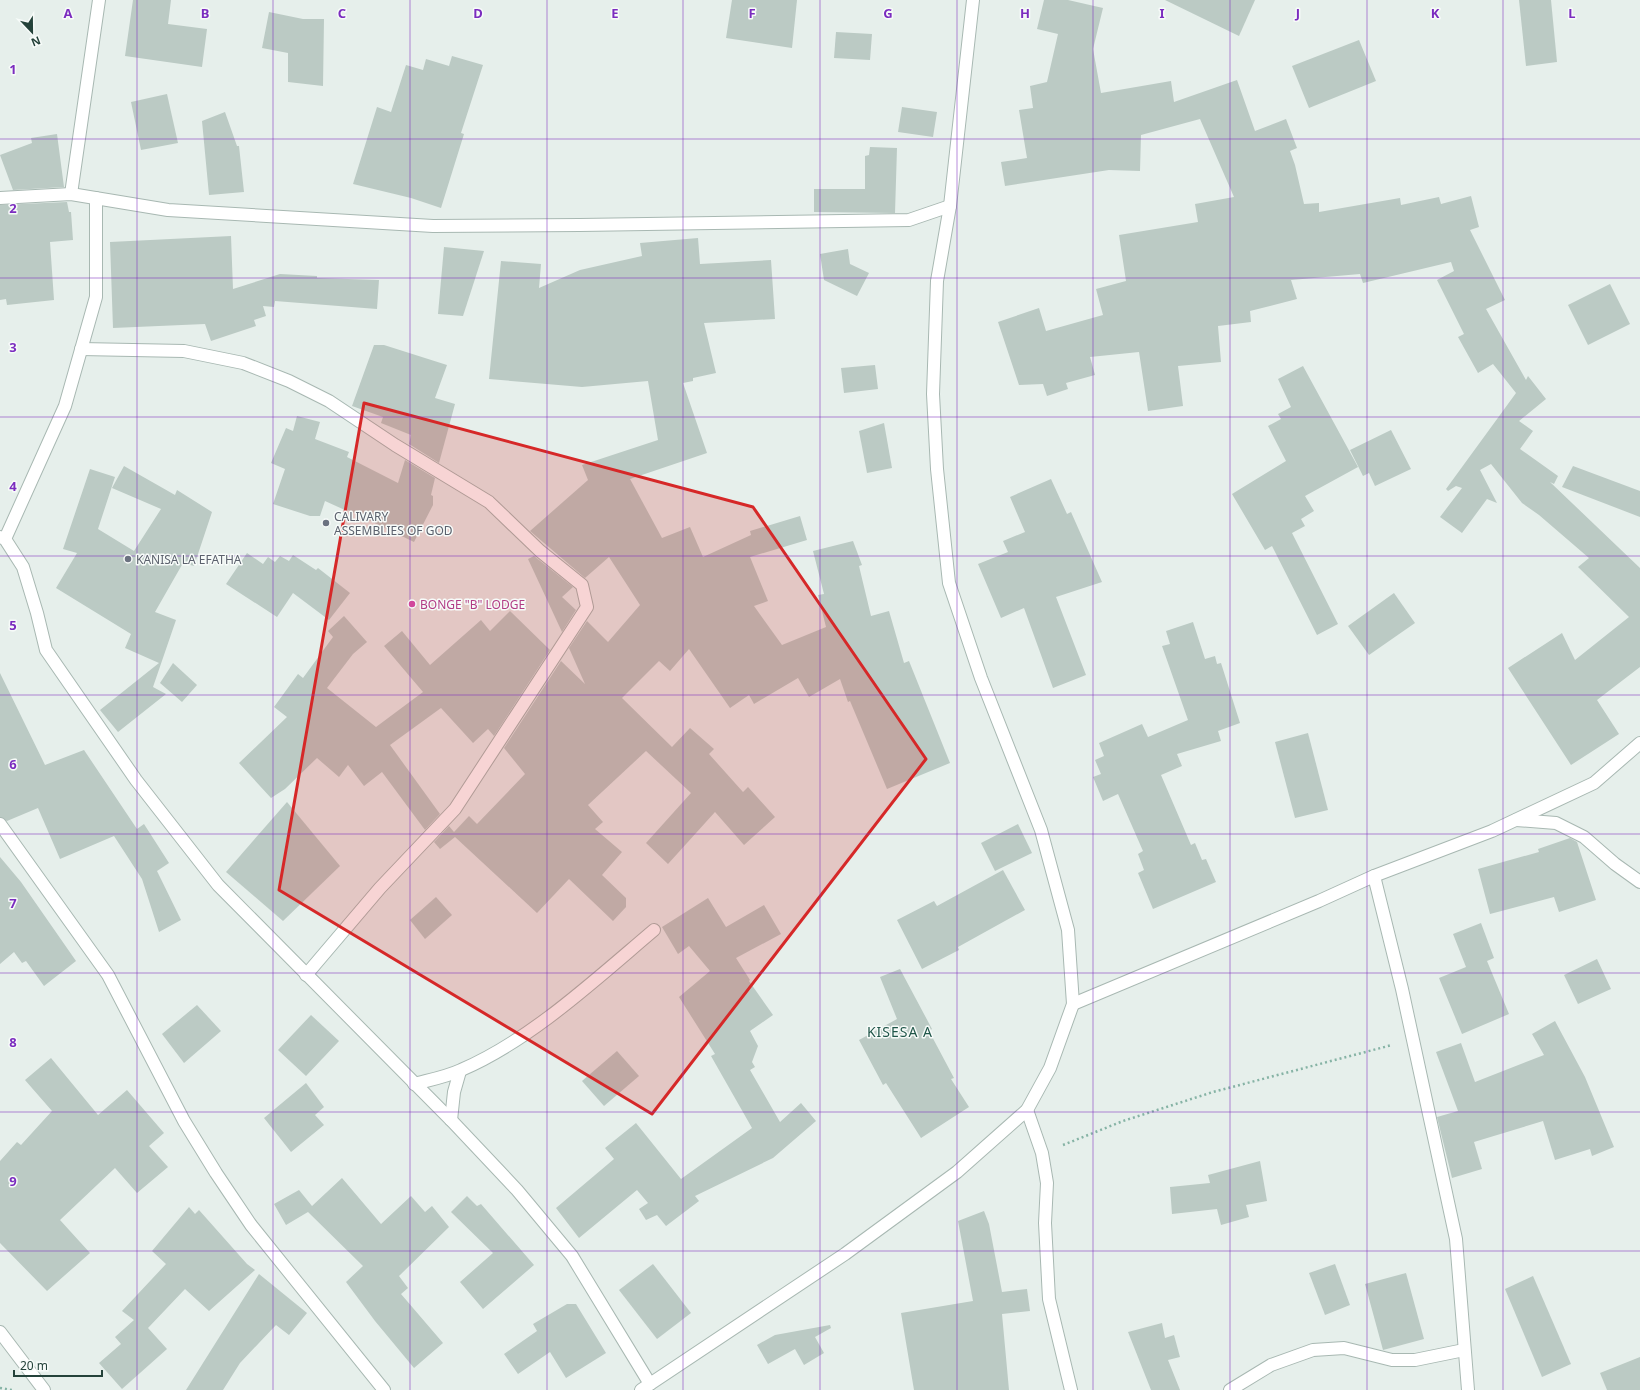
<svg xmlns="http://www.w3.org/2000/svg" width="1640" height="1390" viewBox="0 0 1640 1390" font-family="'Noto Sans',sans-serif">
<rect width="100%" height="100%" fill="#e6efeb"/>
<g fill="#bbcac4">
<path d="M 133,0 L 171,0 L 168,24 L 207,29 L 202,67 L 125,56 Z"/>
<path d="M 732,0 L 797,0 L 792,48 L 726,38 Z"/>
<path d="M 1044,0 L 1068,0 L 1103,8 L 1093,49 L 1101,93 L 1171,81 L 1174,102 L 1237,80 L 1255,131 L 1286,119 L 1297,148 L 1290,151 L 1295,165 L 1304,204 L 1319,203 L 1319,212 L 1400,198 L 1401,205 L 1439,197 L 1441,204 L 1471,196 L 1479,227 L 1470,230 L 1505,300 L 1486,309 L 1526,380 L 1528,376 L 1546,399 L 1519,421 L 1533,431 L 1520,449 L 1558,476 L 1554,484 L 1550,482 L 1640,568 L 1640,667 L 1597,700 L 1619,734 L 1571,765 L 1508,668 L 1562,633 L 1575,660 L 1629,617 L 1578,567 L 1589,558 L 1539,515 L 1522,503 L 1491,464 L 1480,470 L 1497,503 L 1487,499 L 1462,533 L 1440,517 L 1462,488 L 1456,486 L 1448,491 L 1446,489 L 1516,393 L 1493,364 L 1478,373 L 1458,337 L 1464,334 L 1437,280 L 1454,271 L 1451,262 L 1363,283 L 1360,274 L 1291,280 L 1297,299 L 1250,311 L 1251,322 L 1218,326 L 1221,362 L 1178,366 L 1183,406 L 1148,411 L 1139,352 L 1090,357 L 1095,375 L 1066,383 L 1068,389 L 1047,396 L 1043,384 L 1019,385 L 998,322 L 1039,308 L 1046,331 L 1103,315 L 1096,289 L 1126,281 L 1119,235 L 1198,222 L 1195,204 L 1234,197 L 1200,119 L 1141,135 L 1140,171 L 1109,170 L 1005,186 L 1001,162 L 1027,158 L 1019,110 L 1033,108 L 1030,86 L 1047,82 L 1058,34 L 1037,29 Z"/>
<path d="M 1165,0 L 1255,0 L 1239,36 Z"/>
<path d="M 1519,0 L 1551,0 L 1557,62 L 1526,66 Z"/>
<path d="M 269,12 L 303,19 L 324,19 L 323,86 L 288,82 L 288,53 L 262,48 Z"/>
<path d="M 836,32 L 872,34 L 870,60 L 834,58 Z"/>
<path d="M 1359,40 L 1376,81 L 1309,108 L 1292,66 Z"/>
<path d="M 452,56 L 483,65 L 461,133 L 464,134 L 441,208 L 411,198 L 353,184 L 377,107 L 391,112 L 406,65 L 423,70 L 426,59 L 449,66 Z"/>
<path d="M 167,94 L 178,143 L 141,150 L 131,102 Z"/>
<path d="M 902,107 L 937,112 L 933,137 L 898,132 Z"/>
<path d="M 225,112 L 237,146 L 239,146 L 244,192 L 209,195 L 202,121 Z"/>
<path d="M 57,134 L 64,187 L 13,190 L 0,155 L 32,143 L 31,138 Z"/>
<path d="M 870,147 L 897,148 L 895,213 L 814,212 L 814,189 L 865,189 L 865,156 L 869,155 Z"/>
<path d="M 67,202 L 69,212 L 71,212 L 73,240 L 50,242 L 54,300 L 7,305 L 6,299 L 0,300 L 0,205 Z"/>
<path d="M 231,236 L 233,289 L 280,274 L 317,276 L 317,278 L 379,280 L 377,309 L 275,301 L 274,307 L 263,306 L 266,316 L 254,320 L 256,326 L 211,341 L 205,324 L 113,328 L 110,242 Z"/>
<path d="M 698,238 L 700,264 L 771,260 L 775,319 L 704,323 L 716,373 L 693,378 L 693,381 L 683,383 L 707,453 L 630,479 L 662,538 L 690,527 L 703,557 L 751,535 L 750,531 L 800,516 L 807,540 L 750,557 L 768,601 L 754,606 L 782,645 L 826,627 L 818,595 L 824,594 L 813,551 L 853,541 L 862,565 L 859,566 L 871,616 L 889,611 L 904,663 L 909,661 L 950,763 L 887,789 L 850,701 L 848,702 L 840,679 L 809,697 L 798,678 L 754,704 L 749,695 L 730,708 L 689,649 L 670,671 L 659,661 L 622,698 L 672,747 L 690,728 L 714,749 L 709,754 L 743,792 L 748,787 L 775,817 L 744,845 L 715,812 L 668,864 L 646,843 L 691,793 L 646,751 L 588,805 L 603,822 L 595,829 L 622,852 L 602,875 L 626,898 L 626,907 L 613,921 L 569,879 L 537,913 L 455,837 L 440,849 L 434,842 L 449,826 L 454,832 L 469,816 L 477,824 L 525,774 L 504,748 L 561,661 L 585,684 L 569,648 L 587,621 L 608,642 L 640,605 L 609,557 L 585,578 L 530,531 L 588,480 L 582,465 L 658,440 L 648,381 L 582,387 L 489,379 L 501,261 L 541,264 L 539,288 L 580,270 L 642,256 L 640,243 Z"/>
<path d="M 444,247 L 484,251 L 463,316 L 438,314 Z"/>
<path d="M 848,249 L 850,264 L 869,273 L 857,296 L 824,280 L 820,254 Z"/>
<path d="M 1610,284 L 1630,324 L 1588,345 L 1568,305 Z"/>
<path d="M 374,345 L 384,345 L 447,365 L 435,398 L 455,404 L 439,463 L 409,444 L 411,435 L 381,423 L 383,417 L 352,406 Z"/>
<path d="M 875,365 L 878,389 L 844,393 L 841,368 Z"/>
<path d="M 1303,366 L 1358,467 L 1305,496 L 1314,511 L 1301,519 L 1305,526 L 1292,533 L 1338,624 L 1317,635 L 1272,546 L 1265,550 L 1232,494 L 1286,461 L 1268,426 L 1281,419 L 1278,414 L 1291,407 L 1278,379 Z"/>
<path d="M 297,416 L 320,422 L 315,439 L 349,452 L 347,457 L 398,483 L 405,460 L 435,478 L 431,495 L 433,496 L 433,505 L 414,542 L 348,510 L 347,511 L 325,501 L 320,516 L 310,516 L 273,504 L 285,469 L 271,463 L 286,428 L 293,431 Z"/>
<path d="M 884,423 L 892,468 L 867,473 L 859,431 Z"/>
<path d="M 1391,430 L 1411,469 L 1375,486 L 1369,473 L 1363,476 L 1350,450 Z"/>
<path d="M 124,466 L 175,495 L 177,490 L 212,512 L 194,566 L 183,563 L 155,612 L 176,620 L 153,687 L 166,694 L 118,732 L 100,710 L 159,663 L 125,648 L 131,634 L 56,588 L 77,553 L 63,549 L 90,469 L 115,477 L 98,529 L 134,551 L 161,509 L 112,488 Z"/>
<path d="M 1573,466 L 1640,491 L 1640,517 L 1562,487 Z"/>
<path d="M 1051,479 L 1067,514 L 1071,512 L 1102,582 L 1056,597 L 1086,675 L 1053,688 L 1024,608 L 1001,618 L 978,564 L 1008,552 L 1003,541 L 1025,532 L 1010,497 Z"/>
<path d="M 247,553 L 263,564 L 268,557 L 275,562 L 280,556 L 289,561 L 293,555 L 316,570 L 318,568 L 350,593 L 329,620 L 293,593 L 277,617 L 226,584 Z"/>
<path d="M 534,556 L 573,587 L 562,597 L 576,610 L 562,632 L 528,559 Z"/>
<path d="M 1394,593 L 1415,623 L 1369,655 L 1348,626 Z"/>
<path d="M 510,611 L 550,650 L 494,736 L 488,729 L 473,743 L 441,708 L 390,745 L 440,814 L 425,830 L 382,772 L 364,786 L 348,765 L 339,777 L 317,758 L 285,789 L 271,798 L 239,763 L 287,717 L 274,707 L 298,674 L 303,678 L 333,637 L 328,631 L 344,616 L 367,642 L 353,654 L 327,688 L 376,727 L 423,692 L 384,646 L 402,631 L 430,665 L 481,620 L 490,631 Z"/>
<path d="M 1193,622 L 1205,659 L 1215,656 L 1217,664 L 1221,663 L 1240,723 L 1218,731 L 1221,741 L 1177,754 L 1182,766 L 1161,775 L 1191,845 L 1195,843 L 1202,860 L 1206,859 L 1216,882 L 1153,909 L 1138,873 L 1144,870 L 1138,854 L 1143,851 L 1118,794 L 1103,801 L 1093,777 L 1101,774 L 1095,760 L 1104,756 L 1099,743 L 1142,724 L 1148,737 L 1188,720 L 1162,646 L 1170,644 L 1166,631 Z"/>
<path d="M 173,663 L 197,685 L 182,702 L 160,683 Z"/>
<path d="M 0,673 L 45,765 L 84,750 L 137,829 L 144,824 L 169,863 L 157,871 L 181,920 L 159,932 L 142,879 L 114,836 L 60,859 L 38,808 L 7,821 L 0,817 Z"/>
<path d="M 1308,733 L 1328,810 L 1295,818 L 1275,742 Z"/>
<path d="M 287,802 L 340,866 L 283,921 L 226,872 Z"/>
<path d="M 1018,824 L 1032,853 L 995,871 L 981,843 Z"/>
<path d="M 1570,838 L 1577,842 L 1596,900 L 1559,912 L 1554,897 L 1490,914 L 1478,869 L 1539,852 L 1538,849 Z"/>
<path d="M 0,857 L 21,882 L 76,961 L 44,986 L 26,961 L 22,963 L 14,952 L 0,964 Z"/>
<path d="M 1003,870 L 1025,910 L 958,947 L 959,950 L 922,969 L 897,920 L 934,901 L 937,906 Z"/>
<path d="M 436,897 L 452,915 L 425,939 L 410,920 Z"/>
<path d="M 708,898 L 726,927 L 764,905 L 781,934 L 736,958 L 750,980 L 749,981 L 773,1015 L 750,1031 L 758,1046 L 752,1062 L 755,1067 L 750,1070 L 780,1122 L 801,1103 L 816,1121 L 773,1158 L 695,1196 L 699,1201 L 666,1226 L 657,1215 L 646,1220 L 639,1209 L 648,1203 L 637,1190 L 579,1238 L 556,1208 L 614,1159 L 605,1148 L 636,1123 L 681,1179 L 752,1128 L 711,1056 L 715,1054 L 679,997 L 710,971 L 689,946 L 678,954 L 662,927 Z"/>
<path d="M 1481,923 L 1494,958 L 1487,961 L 1509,1014 L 1462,1034 L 1439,978 L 1466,967 L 1453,934 Z"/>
<path d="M 1597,959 L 1611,989 L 1578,1004 L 1564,975 Z"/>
<path d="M 900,969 L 932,1029 L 929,1031 L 954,1078 L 951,1079 L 969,1107 L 921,1138 L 886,1083 L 883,1085 L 859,1040 L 897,1019 L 880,977 Z"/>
<path d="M 197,1005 L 221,1031 L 184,1063 L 162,1034 Z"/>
<path d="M 311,1015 L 339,1041 L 306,1076 L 278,1050 Z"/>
<path d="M 1555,1021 L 1585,1077 L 1614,1147 L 1592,1156 L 1590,1149 L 1555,1160 L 1543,1121 L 1474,1142 L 1482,1169 L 1452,1178 L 1437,1117 L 1458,1111 L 1436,1052 L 1461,1043 L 1475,1082 L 1544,1055 L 1532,1034 Z"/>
<path d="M 617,1051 L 639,1076 L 604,1106 L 582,1081 Z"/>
<path d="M 51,1058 L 98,1115 L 127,1090 L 164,1133 L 149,1146 L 168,1167 L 137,1193 L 115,1168 L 60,1220 L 90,1253 L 47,1291 L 0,1243 L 0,1161 L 17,1142 L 21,1145 L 52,1111 L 25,1080 Z"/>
<path d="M 306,1083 L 324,1107 L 315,1115 L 324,1125 L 291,1152 L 264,1118 Z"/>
<path d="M 1260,1161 L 1267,1201 L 1246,1205 L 1249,1217 L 1221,1225 L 1217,1209 L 1172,1214 L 1170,1187 L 1210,1183 L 1208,1175 Z"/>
<path d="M 342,1178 L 381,1224 L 411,1196 L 425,1212 L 432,1206 L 449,1227 L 399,1276 L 408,1288 L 401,1294 L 443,1343 L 414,1368 L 375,1321 L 346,1282 L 363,1266 L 308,1212 L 286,1225 L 274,1204 L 299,1190 L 312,1206 Z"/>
<path d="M 467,1196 L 477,1206 L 481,1204 L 534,1265 L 483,1309 L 460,1282 L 493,1253 L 451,1212 Z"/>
<path d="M 189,1207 L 195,1214 L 199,1210 L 247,1264 L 255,1270 L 209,1311 L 185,1289 L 148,1328 L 167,1349 L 122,1389 L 99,1363 L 121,1344 L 115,1337 L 134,1320 L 122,1311 L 166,1264 L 152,1251 Z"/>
<path d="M 984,1211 L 989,1224 L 1002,1292 L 1027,1289 L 1030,1311 L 1002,1314 L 1009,1390 L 914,1390 L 901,1313 L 973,1301 L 958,1221 Z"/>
<path d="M 653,1264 L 691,1313 L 657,1339 L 619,1290 Z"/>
<path d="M 1335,1264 L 1350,1305 L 1325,1315 L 1309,1273 Z"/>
<path d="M 1406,1273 L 1424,1339 L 1383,1350 L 1365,1284 Z"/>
<path d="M 259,1274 L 307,1313 L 289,1335 L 276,1325 L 240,1363 L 223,1390 L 186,1390 Z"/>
<path d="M 1533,1276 L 1571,1364 L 1542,1377 L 1505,1289 Z"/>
<path d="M 567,1304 L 576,1304 L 606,1353 L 566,1378 L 550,1352 L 518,1374 L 504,1354 L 537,1331 L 533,1324 Z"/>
<path d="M 1162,1323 L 1165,1338 L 1174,1335 L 1180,1357 L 1168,1360 L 1180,1390 L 1151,1390 L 1128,1332 Z"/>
<path d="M 830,1325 L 831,1328 L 815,1337 L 824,1353 L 804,1365 L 795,1349 L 768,1364 L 757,1345 L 775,1335 Z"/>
<path d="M 1640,1357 L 1640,1390 L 1607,1390 L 1600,1373 Z"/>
</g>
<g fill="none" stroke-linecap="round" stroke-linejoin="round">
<defs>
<g id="minor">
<path d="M 71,194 L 99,0"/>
<path d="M 0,198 L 71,194 L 168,210 L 433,226 L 580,225 L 909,220 L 950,206"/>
<path d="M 81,349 L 184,351 L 243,363 L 289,381 L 329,401 L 395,445 L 489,502 L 540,551 L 582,585 L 587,607 L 455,809 L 380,888 L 306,975"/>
<path d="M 0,537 L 5,539 L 23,567 L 37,613 L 46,650 L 136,780 L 218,885 L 451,1120 L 517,1190 L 572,1256 L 650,1384"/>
<path d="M 5,539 L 65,406 L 96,297 L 96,198"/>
<path d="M 1516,820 L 1556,823 L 1584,837 L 1615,864 L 1640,882"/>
<path d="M 0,824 L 108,975 L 184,1121 L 216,1173 L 251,1225 L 384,1390"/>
<path d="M 1374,876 L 1402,989 L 1456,1239 L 1468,1390"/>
<path d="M 1073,1004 L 1319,901 L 1374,876 L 1492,831 L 1594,783 L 1640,743"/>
<path d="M 414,1084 C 429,1080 446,1077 461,1070 C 531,1040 596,979 654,930"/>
<path d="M 1027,1110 L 1042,1153 L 1047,1183 L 1045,1223 L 1049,1299 L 1071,1390"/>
<path d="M 451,1120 L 454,1092 L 460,1071"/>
<path d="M 0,1332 L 44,1390"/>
<path d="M 1230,1390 L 1271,1365 L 1313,1350 L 1344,1348 L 1392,1360 L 1415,1360 L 1464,1350"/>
</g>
<path id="tertiary" d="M 641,1390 L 845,1254 L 957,1172 L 1027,1110 L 1050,1068 L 1073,1004 L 1068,930 L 1041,830 L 981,678 L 949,583 L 937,469 L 933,394 L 937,281 L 950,206 L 973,0"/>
</defs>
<use href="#minor" stroke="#a8b8b2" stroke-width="14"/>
<use href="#tertiary" stroke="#a8b8b2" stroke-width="14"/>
<g stroke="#86b3a5" stroke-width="2.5" stroke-dasharray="2 3" stroke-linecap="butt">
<path d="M 1063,1145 L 1123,1121 L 1213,1092 L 1392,1045"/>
<path d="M 0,1388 L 12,1390"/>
</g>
<use href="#minor" stroke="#fff" stroke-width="12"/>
<use href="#tertiary" stroke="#fff" stroke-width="12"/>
</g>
<path fill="#d62828" fill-opacity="0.2" stroke="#d62828" stroke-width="3" stroke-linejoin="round" d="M 364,403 L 753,507 L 926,759 L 652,1114 L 279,890 Z"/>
<path fill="none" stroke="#7b2cbf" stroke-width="1" stroke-opacity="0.55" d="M 137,0 L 137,1390M 273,0 L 273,1390M 410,0 L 410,1390M 547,0 L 547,1390M 683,0 L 683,1390M 820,0 L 820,1390M 957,0 L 957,1390M 1093,0 L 1093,1390M 1230,0 L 1230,1390M 1367,0 L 1367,1390M 1503,0 L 1503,1390M 0,139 L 1640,139M 0,278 L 1640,278M 0,417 L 1640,417M 0,556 L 1640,556M 0,695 L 1640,695M 0,834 L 1640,834M 0,973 L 1640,973M 0,1112 L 1640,1112M 0,1251 L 1640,1251"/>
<g fill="#6b7280" stroke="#f7fbf9" stroke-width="1.5">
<circle cx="326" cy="523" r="4"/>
<circle cx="128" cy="559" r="4"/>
</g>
<circle fill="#d1479c" stroke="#f7fbf9" stroke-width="1.5" cx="412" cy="604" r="4"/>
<g text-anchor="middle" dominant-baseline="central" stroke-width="3" stroke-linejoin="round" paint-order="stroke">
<g font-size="12" fill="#5b616d" stroke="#f7fbf9" text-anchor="start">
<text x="334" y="516">CALIVARY<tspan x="334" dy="14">ASSEMBLIES OF GOD</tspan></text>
<text x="136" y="559">KANISA LA EFATHA</text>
</g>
<g font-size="12" fill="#b23c85" stroke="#f7fbf9" text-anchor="start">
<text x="420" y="604">BONGE "B" LODGE</text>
</g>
<g font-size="14" letter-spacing="1" fill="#1f5548" stroke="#f7fbf9">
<text x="900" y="1031">KISESA A</text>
</g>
</g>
<g font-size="13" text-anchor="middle" font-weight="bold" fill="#7b2cbf" stroke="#f7fbf9" stroke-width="3" stroke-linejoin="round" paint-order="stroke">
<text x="68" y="18">A</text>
<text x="205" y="18">B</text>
<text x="342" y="18">C</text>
<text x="478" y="18">D</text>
<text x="615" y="18">E</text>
<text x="752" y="18">F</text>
<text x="888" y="18">G</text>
<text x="1025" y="18">H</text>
<text x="1162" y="18">I</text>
<text x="1298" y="18">J</text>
<text x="1435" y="18">K</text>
<text x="1572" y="18">L</text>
<text x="13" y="74">1</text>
<text x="13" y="213">2</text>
<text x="13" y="352">3</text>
<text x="13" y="491">4</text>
<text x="13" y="630">5</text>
<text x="13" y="769">6</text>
<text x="13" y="908">7</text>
<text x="13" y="1047">8</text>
<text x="13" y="1186">9</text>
</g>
<g transform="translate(32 32) rotate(158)" stroke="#f7fbf9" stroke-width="3" paint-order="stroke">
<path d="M0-3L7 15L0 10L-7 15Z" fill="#24423a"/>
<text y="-6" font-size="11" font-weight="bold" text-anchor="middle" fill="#24423a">N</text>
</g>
<path d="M14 1370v6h88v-6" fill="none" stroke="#24423a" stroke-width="2"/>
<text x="20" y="1370" font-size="12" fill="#24423a" stroke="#f7fbf9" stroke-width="3" paint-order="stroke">20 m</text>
</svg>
